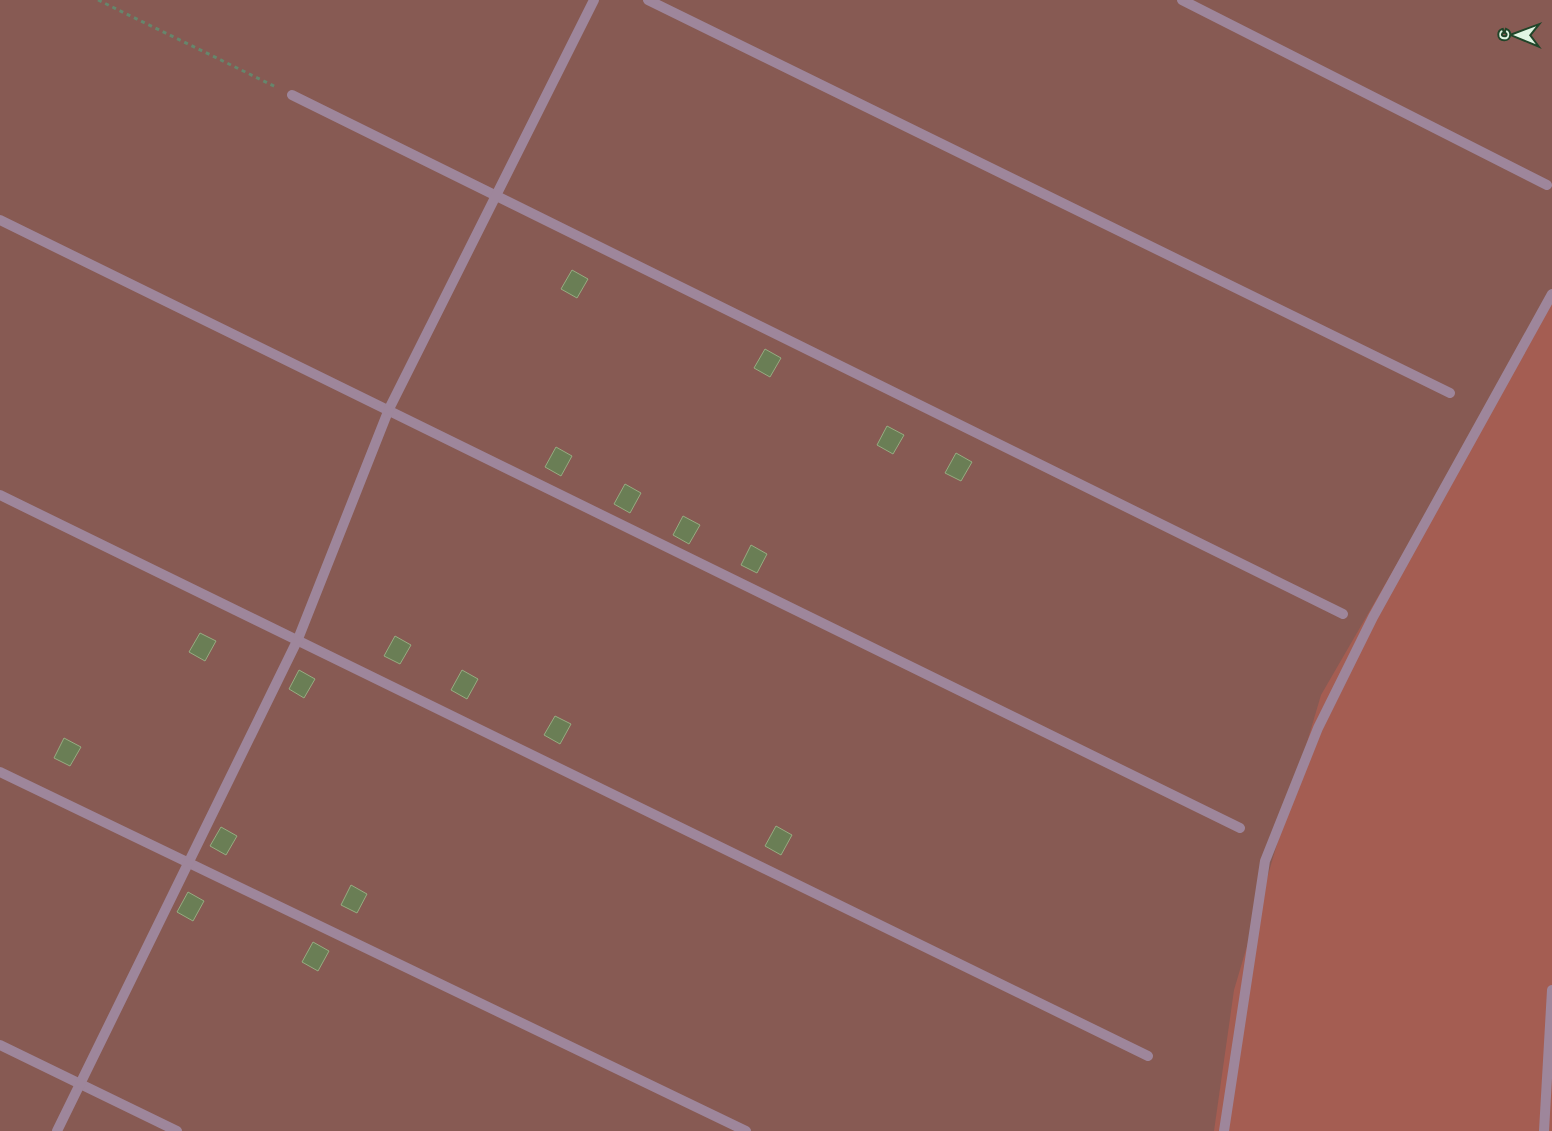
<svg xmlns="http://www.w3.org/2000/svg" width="1552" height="1131" viewBox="0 0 1552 1131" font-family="Barlow,sans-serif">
<rect width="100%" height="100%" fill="#2b5033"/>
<rect fill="#875a53" x="0" y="0" width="1552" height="1131"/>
<path fill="#a45d52" d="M 1552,296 L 1552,1131 L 1214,1131 L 1234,990 L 1321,695 Z"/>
<g fill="#6a7e55" stroke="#96ac81">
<path d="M 572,270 L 588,279 L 577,298 L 561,289 Z"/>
<path d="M 765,349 L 781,358 L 770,377 L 754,368 Z"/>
<path d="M 887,426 L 904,435 L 893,454 L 877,445 Z"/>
<path d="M 556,447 L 572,456 L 561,476 L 545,467 Z"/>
<path d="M 956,453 L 972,462 L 961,481 L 945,473 Z"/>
<path d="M 625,484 L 641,493 L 630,513 L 614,504 Z"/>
<path d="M 683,516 L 700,525 L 689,544 L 673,535 Z"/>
<path d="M 751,545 L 767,554 L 757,573 L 741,565 Z"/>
<path d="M 200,633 L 216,641 L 205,661 L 189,652 Z"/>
<path d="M 395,636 L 411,645 L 400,664 L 384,656 Z"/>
<path d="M 299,670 L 315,679 L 304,698 L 289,689 Z"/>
<path d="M 462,670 L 478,679 L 467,699 L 451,690 Z"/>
<path d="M 555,716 L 571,724 L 560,744 L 544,735 Z"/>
<path d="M 64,738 L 81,747 L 70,766 L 54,758 Z"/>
<path d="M 776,826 L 792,835 L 781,855 L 765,846 Z"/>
<path d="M 221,827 L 237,836 L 226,855 L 210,846 Z"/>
<path d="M 351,885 L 367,894 L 357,913 L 341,905 Z"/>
<path d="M 188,892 L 204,901 L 193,921 L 177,912 Z"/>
<path d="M 313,942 L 329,951 L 318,971 L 302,962 Z"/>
</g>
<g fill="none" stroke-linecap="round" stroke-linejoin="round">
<path stroke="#66866c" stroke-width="3" stroke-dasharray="4 4" stroke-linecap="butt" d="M 98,0 L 276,87"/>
<g stroke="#9e869b" stroke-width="10">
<path d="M 648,0 L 1450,393"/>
<path d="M 1182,0 L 1547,185"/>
<path d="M 292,95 L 1343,614"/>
<path d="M 0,220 L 1240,828"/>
<path d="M 0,495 L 1148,1056"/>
<path d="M 0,772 L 746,1131"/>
<path d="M 0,1045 L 177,1131"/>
<path d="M 57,1131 L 298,639 L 389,409 L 594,0"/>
<path d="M 1224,1131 L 1265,861 L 1318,728 L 1373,617 L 1552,294"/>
<path d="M 1544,1131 L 1552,990"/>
</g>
</g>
<g transform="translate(1517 35) rotate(271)" stroke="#204529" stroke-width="4" paint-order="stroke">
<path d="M0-4L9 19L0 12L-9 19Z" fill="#e1f6e4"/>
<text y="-8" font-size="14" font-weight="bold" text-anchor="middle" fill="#e1f6e4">С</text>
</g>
</svg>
